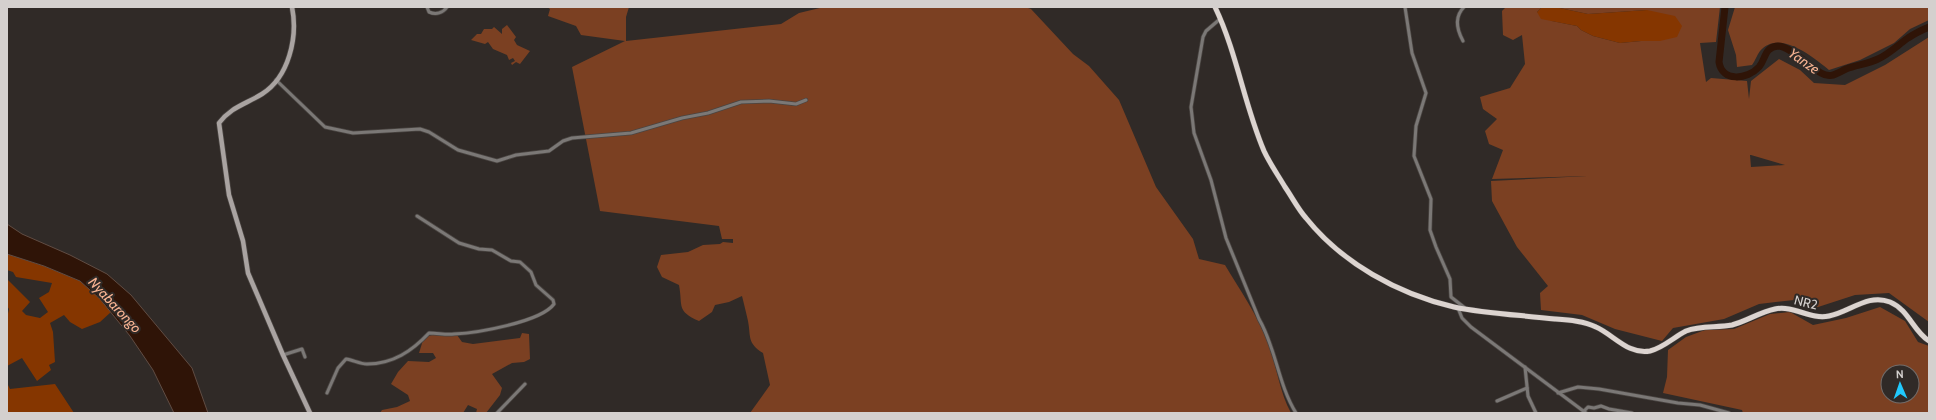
<svg xmlns="http://www.w3.org/2000/svg" width="1936" height="420" viewBox="0 0 1936 420" font-family="Cabin,sans-serif">
<rect width="100%" height="100%" fill="#302a27"/>
<g fill="#7b4022" fill-rule="evenodd">
<path d="M 547,7 L 629,7 L 626,17 L 626,41 L 781,24 L 799,13 L 824,7 L 1025,7 L 1031,9 L 1073,54 L 1089,66 L 1119,100 L 1156,187 L 1193,239 L 1199,259 L 1225,265 C 1240,290 1258,316 1268,343 C 1277,366 1279,391 1291,413 L 750,413 L 770,385 L 763,353 C 747,343 751,337 748,321 C 746,312 744,304 742,296 L 729,302 L 715,305 L 712,312 L 699,321 C 676,311 683,306 679,285 L 662,277 L 657,267 L 661,255 L 688,252 L 703,245 L 720,244 L 723,242 L 733,243 L 733,239 L 722,239 L 719,226 L 600,211 L 572,67 L 625,41 L 581,35 L 576,26 L 548,16 L 550,9 Z"/>
<path d="M 1506,7 L 1542,7 L 1537,12 L 1552,21 L 1577,26 L 1581,30 L 1593,36 L 1620,43 L 1641,41 L 1660,41 L 1647,10 L 1588,14 L 1555,7 L 1720,7 L 1716,42 L 1700,43 L 1706,82 L 1711,78 L 1747,81 L 1749,99 L 1751,81 L 1779,59 L 1800,70 L 1814,83 L 1845,85 L 1885,65 L 1929,37 L 1929,322 L 1889,293 L 1855,295 L 1815,308 L 1794,300 L 1759,304 L 1724,319 L 1673,328 L 1662,341 L 1615,329 L 1582,315 L 1541,310 L 1540,293 L 1548,286 L 1517,247 L 1492,201 L 1491,181 L 1587,176 L 1492,179 L 1503,150 L 1489,144 L 1485,131 L 1497,119 L 1483,109 L 1480,97 L 1510,88 L 1525,64 L 1522,35 L 1513,40 L 1503,35 L 1502,11 ZM 1750,155 L 1751,155 L 1785,165 L 1751,167 Z"/>
<path d="M 1735,7 L 1929,7 L 1929,20 L 1910,29 L 1894,43 L 1860,60 L 1829,70 C 1813,57 1779,29 1760,51 C 1757,55 1755,61 1752,65 L 1737,67 L 1736,55 L 1728,30 Z"/>
<path d="M 507,25 L 516,37 L 514,40 L 517,45 L 530,51 L 520,64 L 516,62 L 512,65 L 511,63 L 515,61 L 513,58 L 509,60 L 507,55 L 493,49 L 488,42 L 485,44 L 471,40 L 477,34 L 481,34 L 484,29 L 492,29 L 494,27 L 502,34 L 502,29 Z"/>
<path d="M 1880,307 L 1905,321 L 1918,342 L 1929,346 L 1929,413 L 1743,413 L 1742,410 L 1663,393 L 1667,377 L 1668,350 L 1686,337 L 1705,330 L 1734,329 L 1770,314 L 1790,312 L 1813,325 L 1846,318 ZM 1888,372 L 1912,372 L 1912,396 L 1888,396 Z"/>
<path d="M 522,333 L 529,334 L 530,359 L 524,362 L 512,363 L 492,374 L 502,388 L 500,395 L 486,413 L 476,413 L 477,409 L 468,405 L 463,413 L 380,413 L 382,410 L 397,407 L 410,401 L 408,395 L 391,384 L 398,372 L 408,361 L 429,362 L 436,358 L 433,353 L 419,353 L 424,337 L 432,335 L 457,335 L 462,342 L 473,344 L 520,338 Z"/>
</g>
<g fill="#853600">
<path d="M 1542,7 L 1555,7 L 1588,14 L 1647,10 L 1675,16 L 1682,26 L 1677,37 L 1660,41 L 1641,41 L 1620,43 L 1593,36 L 1581,30 L 1577,26 L 1541,19 L 1537,12 Z"/>
<path d="M 7,254 L 44,266 L 80,281 L 100,299 L 111,312 L 100,322 L 82,329 L 70,322 L 64,315 L 50,323 L 53,332 L 55,362 L 49,365 L 51,370 L 37,381 L 22,358 L 7,366 L 7,318 L 9,309 L 7,306 L 7,279 L 30,302 L 22,311 L 26,315 L 40,318 L 48,312 L 39,298 L 49,292 L 52,283 L 16,277 L 13,272 L 7,270 Z"/>
<path d="M 7,383 L 10,389 L 55,384 L 74,413 L 7,413 Z"/>
</g>
<path fill="#2f1407" stroke="#604c43" d="M 7,224 L 22,234 L 70,255 L 107,274 L 131,295 L 192,368 L 208,413 L 174,413 L 153,370 L 130,336 L 100,299 L 80,281 L 44,266 L 7,254 Z"/>
<g fill="none" stroke-linecap="round" stroke-linejoin="round">
<path stroke="#2f1407" stroke-width="7" d="M 1725,7 L 1719,62 C 1722,82 1747,80 1759,67 C 1766,59 1764,47 1778,46 C 1790,46 1810,67 1821,73 C 1831,79 1837,73 1846,69 C 1856,65 1868,64 1878,59 C 1889,54 1898,45 1908,38 C 1914,34 1922,30 1929,27"/>
<defs>
<g id="minor">
<path d="M 427,7 L 429,12 C 436,15 443,13 447,7"/>
<path d="M 1405,7 L 1412,53 L 1426,93 L 1416,126 L 1414,156 L 1431,199 L 1430,230 L 1436,247 L 1450,279 L 1451,297 L 1465,308"/>
<path d="M 1220,19 L 1206,31 L 1203,37 L 1191,107 L 1194,133 L 1211,180 L 1226,238 L 1259,319 C 1276,348 1278,384 1296,413"/>
<path d="M 1463,41 C 1457,30 1454,17 1464,7"/>
<path d="M 276,80 L 325,127 L 353,133 L 420,129 L 429,132 L 458,150 L 497,161 L 516,155 L 549,151 L 563,141 L 572,138 L 631,133 L 682,118 L 708,113 L 741,102 L 769,101 L 796,104 L 806,100"/>
<path d="M 1458,308 L 1462,318 L 1471,327 L 1586,413"/>
<path d="M 283,355 L 302,349 L 305,357"/>
<path d="M 1525,367 L 1528,396 L 1536,413"/>
<path d="M 327,393 L 338,368 L 346,359 C 353,360 360,364 367,364 C 393,364 412,351 429,333 C 438,333 446,335 454,334 C 477,333 541,322 554,304 L 553,300 L 536,285 L 531,272 L 520,262 L 511,261 L 492,250 L 479,249 L 459,243 L 417,216"/>
<path d="M 1558,393 L 1578,387 L 1599,389 L 1678,403 L 1700,405 L 1729,413"/>
<path d="M 1497,401 L 1527,388"/>
<path d="M 1584,411 L 1588,407 L 1594,408 L 1601,406 L 1609,409 L 1632,413"/>
<path d="M 497,413 L 525,384"/>
</g>
<path id="secondary" d="M 292,7 C 298,37 289,77 262,94 C 246,104 231,107 219,123 L 229,195 L 243,241 L 248,273 L 283,355 L 310,413"/>
<path id="trunk" d="M 1215,7 C 1237,53 1244,104 1264,151 C 1270,164 1278,175 1285,187 C 1292,197 1298,209 1306,218 C 1342,263 1398,294 1454,307 C 1487,314 1522,315 1555,319 C 1569,320 1584,321 1596,327 C 1614,335 1628,355 1650,351 C 1663,348 1674,337 1686,331 C 1701,325 1717,328 1732,325 C 1747,321 1760,312 1775,309 C 1794,305 1810,320 1829,316 C 1850,312 1868,293 1890,302 C 1909,310 1913,331 1929,341"/>
</defs>
<use href="#minor" stroke="#4a4542" stroke-width="4.5"/>
<use href="#secondary" stroke="#4a4542" stroke-width="6"/>
<use href="#trunk" stroke="#4a4542" stroke-width="6"/>
<use href="#minor" stroke="#7b7876" stroke-width="3"/>
<use href="#secondary" stroke="#a9a3a1" stroke-width="4.5"/>
<use href="#trunk" stroke="#dcd4d0" stroke-width="5"/>
</g>
<g text-anchor="middle" dominant-baseline="central" stroke-width="4" stroke-linejoin="round" paint-order="stroke">
<g font-size="13" fill="#d4d0ce" stroke="#302a27">
<text transform="translate(1806 302) rotate(14)">NR2</text>
</g>
<g font-size="14" font-style="italic" fill="#f7b392" stroke="#302a27">
<text transform="translate(1804 61) rotate(35)">Yanze</text>
<text transform="translate(115 305) rotate(47)">Nyabarongo</text>
</g>
</g>
<rect width="1936" height="420" fill="none" stroke="#d4d0ce" stroke-width="16"/>
<g transform="translate(1900 384) rotate(358)"><circle r="19" fill="#302a27" stroke="#726c6a"/>
<path d="M0-3L7 15L0 10L-7 15Z" fill="#21c9fd"/>
<text y="-6" font-size="11" font-weight="bold" text-anchor="middle" fill="#d4d0ce">N</text>
</g>
</svg>
